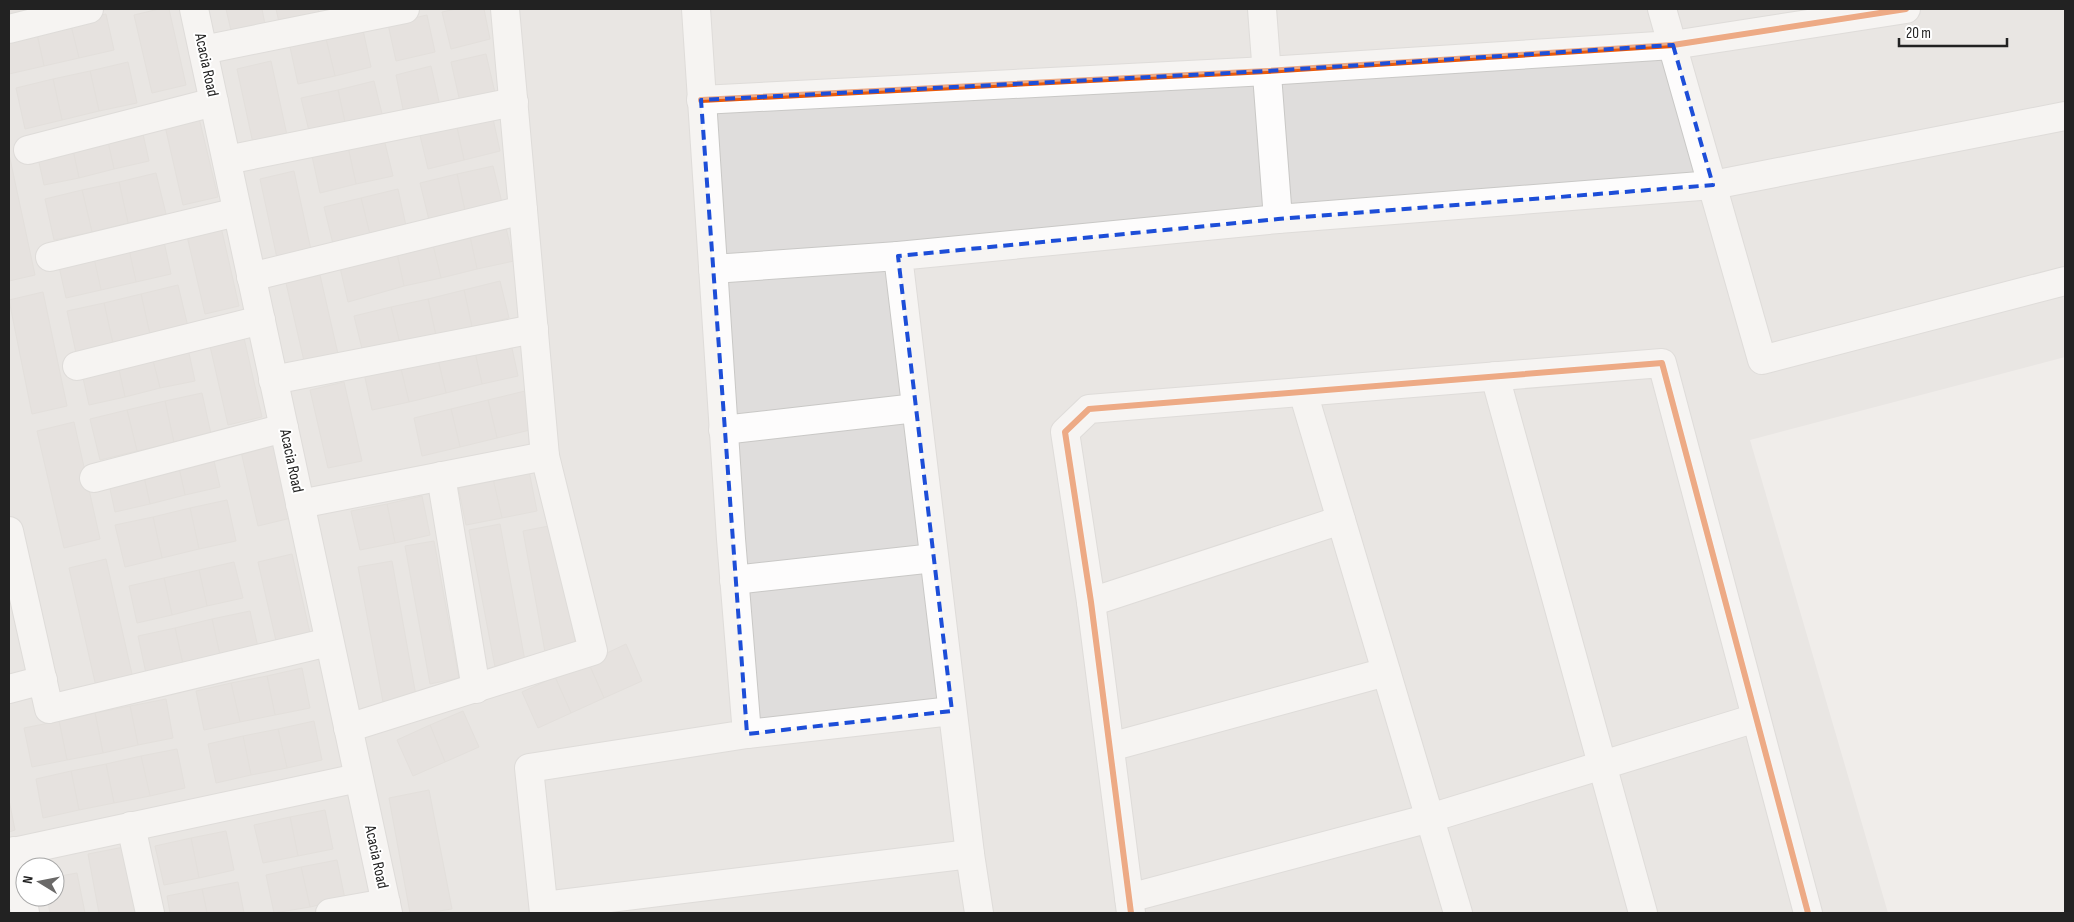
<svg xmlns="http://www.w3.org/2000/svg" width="2074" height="922" viewBox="0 0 2074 922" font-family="'Sofia Sans Condensed',sans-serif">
<rect width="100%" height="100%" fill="#f0edea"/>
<path fill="#dfdddc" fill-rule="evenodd" d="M 9,9 L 2065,9 L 2065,357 L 1750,440 L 1888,913 L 9,913 ZM 25,867 L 55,867 L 55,897 L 25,897 Z"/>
<g fill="#d9d5d3" stroke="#d3cfcb">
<path d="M 9,9 L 33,9 L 9,16 Z"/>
<path d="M 159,9 L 169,9 L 186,85 L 152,93 L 134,15 Z"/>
<path d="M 226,9 L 262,9 L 266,30 L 233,39 Z"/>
<path d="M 276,9 L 318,9 L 319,13 L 279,22 Z"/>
<path d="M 456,9 L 484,9 L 490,39 L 451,49 L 442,12 Z"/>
<path d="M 106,14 L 114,50 L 79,58 L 70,22 Z"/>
<path d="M 427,15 L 435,52 L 396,61 L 388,24 Z"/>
<path d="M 70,22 L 79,58 L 44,66 L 36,30 Z"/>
<path d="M 36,30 L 44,66 L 9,74 L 9,36 Z"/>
<path d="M 363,30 L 371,67 L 335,76 L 326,39 Z"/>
<path d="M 326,39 L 335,76 L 298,84 L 290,47 Z"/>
<path d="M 486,54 L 495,93 L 460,102 L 451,62 Z"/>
<path d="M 271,61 L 288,140 L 254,148 L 237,69 Z"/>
<path d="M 128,62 L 137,103 L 99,111 L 90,71 Z"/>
<path d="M 431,66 L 440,106 L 404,114 L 396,75 Z"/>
<path d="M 90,71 L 99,111 L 62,120 L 53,79 Z"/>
<path d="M 53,79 L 62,120 L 25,129 L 16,88 Z"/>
<path d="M 374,81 L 383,118 L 346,127 L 338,90 Z"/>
<path d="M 338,90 L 346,127 L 310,135 L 301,98 Z"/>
<path d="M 492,114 L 500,151 L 464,160 L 456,123 Z"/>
<path d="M 199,118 L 218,197 L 183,205 L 165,126 Z"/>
<path d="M 456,123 L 464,160 L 428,169 L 419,131 Z"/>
<path d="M 141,125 L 149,161 L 114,169 L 106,133 Z"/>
<path d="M 106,133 L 114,169 L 79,178 L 71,141 Z"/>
<path d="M 384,139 L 393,176 L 356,184 L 348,147 Z"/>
<path d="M 71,141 L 79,178 L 44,185 L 36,149 Z"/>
<path d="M 348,147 L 356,184 L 320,193 L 312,156 Z"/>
<path d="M 9,154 L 35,275 L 9,281 Z"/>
<path d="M 493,166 L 502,203 L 465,211 L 457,174 Z"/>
<path d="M 294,171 L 311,250 L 277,258 L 260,179 Z"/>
<path d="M 156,173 L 166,214 L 128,223 L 119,182 Z"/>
<path d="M 457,174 L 465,211 L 429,220 L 420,183 Z"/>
<path d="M 119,182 L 128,223 L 92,232 L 82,190 Z"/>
<path d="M 398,189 L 406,226 L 370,235 L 361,198 Z"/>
<path d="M 82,190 L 92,232 L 54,240 L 45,199 Z"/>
<path d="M 361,198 L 370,235 L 333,244 L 324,207 Z"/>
<path d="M 505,224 L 514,261 L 477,269 L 469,232 Z"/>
<path d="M 221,227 L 239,306 L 205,314 L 187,236 Z"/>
<path d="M 469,232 L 477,269 L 441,278 L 432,241 Z"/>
<path d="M 163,237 L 171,274 L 136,282 L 128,245 Z"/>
<path d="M 432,241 L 441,278 L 404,286 L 396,249 Z"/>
<path d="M 128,245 L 136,282 L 101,290 L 93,254 Z"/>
<path d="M 396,249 L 404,286 L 348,302 L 339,263 Z"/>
<path d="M 93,254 L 101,290 L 66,298 L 58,262 Z"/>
<path d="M 320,275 L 338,354 L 304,361 L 286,283 Z"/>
<path d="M 500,281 L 509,318 L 472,327 L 464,290 Z"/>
<path d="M 178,285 L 188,327 L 150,335 L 141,294 Z"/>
<path d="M 464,290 L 472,327 L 436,336 L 428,299 Z"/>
<path d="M 43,292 L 67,406 L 32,414 L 9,300 Z"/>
<path d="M 141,294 L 150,335 L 113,344 L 104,303 Z"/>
<path d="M 428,299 L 436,336 L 400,344 L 391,307 Z"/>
<path d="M 104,303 L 113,344 L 76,353 L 67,311 Z"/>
<path d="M 391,307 L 400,344 L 363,353 L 354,316 Z"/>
<path d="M 244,338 L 262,417 L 228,425 L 210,346 Z"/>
<path d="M 510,339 L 518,376 L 482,384 L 474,348 Z"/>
<path d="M 187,344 L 195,381 L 160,388 L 151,353 Z"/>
<path d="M 474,348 L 482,384 L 446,393 L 437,356 Z"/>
<path d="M 151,353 L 160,388 L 125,397 L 117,361 Z"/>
<path d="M 437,356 L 446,393 L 409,402 L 400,365 Z"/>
<path d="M 117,361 L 125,397 L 89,405 L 81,369 Z"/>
<path d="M 400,365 L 409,402 L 372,410 L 364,373 Z"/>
<path d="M 344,382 L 362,461 L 328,468 L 310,390 Z"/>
<path d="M 525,391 L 534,429 L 497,438 L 488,400 Z"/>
<path d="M 202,393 L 211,434 L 174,443 L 165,401 Z"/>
<path d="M 488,400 L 497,438 L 460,447 L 451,409 Z"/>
<path d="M 165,401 L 174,443 L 137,451 L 127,410 Z"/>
<path d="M 451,409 L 460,447 L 422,456 L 414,418 Z"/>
<path d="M 127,410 L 137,451 L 100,460 L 90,419 Z"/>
<path d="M 74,422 L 100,539 L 64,548 L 37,431 Z"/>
<path d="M 274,439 L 291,518 L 258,526 L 240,447 Z"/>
<path d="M 212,452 L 220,487 L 185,495 L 177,459 Z"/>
<path d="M 177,459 L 185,495 L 150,504 L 142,468 Z"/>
<path d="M 142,468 L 150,504 L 115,512 L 107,475 Z"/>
<path d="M 529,471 L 537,511 L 502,518 L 493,479 Z"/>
<path d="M 493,479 L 502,518 L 466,525 L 458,486 Z"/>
<path d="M 422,496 L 430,535 L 395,543 L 387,504 Z"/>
<path d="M 227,500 L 236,541 L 199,549 L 190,508 Z"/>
<path d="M 387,504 L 395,543 L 360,550 L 351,511 Z"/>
<path d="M 190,508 L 199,549 L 162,558 L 153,517 Z"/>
<path d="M 153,517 L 162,558 L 125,567 L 115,525 Z"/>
<path d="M 500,524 L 525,661 L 495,667 L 469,530 Z"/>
<path d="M 554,525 L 576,646 L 545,652 L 523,531 Z"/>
<path d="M 434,541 L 459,678 L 430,684 L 405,546 Z"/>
<path d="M 292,554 L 310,633 L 276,641 L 258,562 Z"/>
<path d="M 106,559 L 134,683 L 97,691 L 69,568 Z"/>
<path d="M 392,561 L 416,696 L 383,702 L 358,567 Z"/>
<path d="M 234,562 L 243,598 L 207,606 L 199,570 Z"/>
<path d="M 199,570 L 207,606 L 172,615 L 164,578 Z"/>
<path d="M 164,578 L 172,615 L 137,623 L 129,586 Z"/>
<path d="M 250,611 L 259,652 L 221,660 L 212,619 Z"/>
<path d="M 212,619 L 221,660 L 184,669 L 175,628 Z"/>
<path d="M 175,628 L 184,669 L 147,678 L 138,636 Z"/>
<path d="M 626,644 L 642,681 L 604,698 L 588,662 Z"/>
<path d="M 588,662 L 604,698 L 571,713 L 555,677 Z"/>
<path d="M 302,668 L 310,708 L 275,715 L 267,676 Z"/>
<path d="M 267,676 L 275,715 L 240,722 L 231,683 Z"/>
<path d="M 555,677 L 571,713 L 538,728 L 522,692 Z"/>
<path d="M 231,683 L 240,722 L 204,730 L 196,691 Z"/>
<path d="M 166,699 L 173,738 L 138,745 L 130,706 Z"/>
<path d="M 130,706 L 138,745 L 103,753 L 95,713 Z"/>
<path d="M 463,711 L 479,747 L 445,762 L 430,725 Z"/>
<path d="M 95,713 L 103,753 L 67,760 L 59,721 Z"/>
<path d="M 59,721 L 67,760 L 32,767 L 24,728 Z"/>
<path d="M 314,721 L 322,760 L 287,768 L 278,729 Z"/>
<path d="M 430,725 L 445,762 L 413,776 L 397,740 Z"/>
<path d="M 278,729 L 287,768 L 251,775 L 243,736 Z"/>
<path d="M 243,736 L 251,775 L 216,783 L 208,744 Z"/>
<path d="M 177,749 L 185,788 L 150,796 L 141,756 Z"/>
<path d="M 141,756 L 150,796 L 114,803 L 106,764 Z"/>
<path d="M 106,764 L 114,803 L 79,810 L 71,771 Z"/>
<path d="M 71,771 L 79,810 L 43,818 L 36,779 Z"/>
<path d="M 429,790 L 452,909 L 426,913 L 410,913 L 389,798 Z"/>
<path d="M 9,800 L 15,830 L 9,832 Z"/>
<path d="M 325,810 L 333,849 L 298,856 L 290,817 Z"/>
<path d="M 290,817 L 298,856 L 263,863 L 254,825 Z"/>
<path d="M 226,831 L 234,870 L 199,878 L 191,838 Z"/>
<path d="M 191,838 L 199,878 L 164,885 L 155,846 Z"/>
<path d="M 124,847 L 136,913 L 99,913 L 88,854 Z"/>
<path d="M 337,860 L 345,899 L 310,907 L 301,867 Z"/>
<path d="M 301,867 L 310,907 L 274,913 L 266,875 Z"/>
<path d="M 77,873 L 85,913 L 50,913 L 47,897 L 55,897 L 55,877 Z"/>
<path d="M 238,882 L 244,913 L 207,913 L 202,889 Z"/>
<path d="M 202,889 L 207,913 L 170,913 L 167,896 Z"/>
</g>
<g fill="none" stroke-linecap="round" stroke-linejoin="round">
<defs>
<g id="minor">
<path d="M 194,9 L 388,913"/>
<path d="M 1262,9 L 1278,219 L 1713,185 L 2065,116"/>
<path d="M 1662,9 L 1762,360 L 2065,281"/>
<path d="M 9,29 L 89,9"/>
<path d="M 203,50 L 405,9"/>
<path d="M 701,100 L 1267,71 L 1673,45 L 1906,9"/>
<path d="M 28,150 L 214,102"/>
<path d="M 227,160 L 514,102"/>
<path d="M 50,257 L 237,212"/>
<path d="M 713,269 L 898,256"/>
<path d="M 251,277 L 523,210"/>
<path d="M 77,366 L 261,320"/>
<path d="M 1495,376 L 1643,913"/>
<path d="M 273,380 L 534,329"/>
<path d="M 1303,392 L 1458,913"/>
<path d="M 723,430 L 916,408"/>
<path d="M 441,476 L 476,689"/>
<path d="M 94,478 L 284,428"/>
<path d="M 300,504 L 545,456"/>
<path d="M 9,531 L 49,709 L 329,642"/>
<path d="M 734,580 L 934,558"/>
<path d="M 1091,602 L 1341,520"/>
<path d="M 9,689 L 43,680"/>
<path d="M 348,728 L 593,651 L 545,456 L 505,9"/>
<path d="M 747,734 L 952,711"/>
<path d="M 1110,747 L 1386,672"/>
<path d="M 131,826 L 150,913"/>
<path d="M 14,851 L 25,913"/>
<path d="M 9,853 L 358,778"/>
<path d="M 970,854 L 898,256 L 1278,219"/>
<path d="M 1129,898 L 1430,818 L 1756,718"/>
<path d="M 544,906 L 970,854 L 979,913"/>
<path d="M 330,913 L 386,903"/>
<path d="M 544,913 L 529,768 L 747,734 L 731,539 L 696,9"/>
<path d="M 1131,913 L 1091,602 L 1065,432 L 1089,409 L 1662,363 L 1808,913"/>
</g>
</defs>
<use href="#minor" stroke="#c9c8c6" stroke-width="30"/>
<use href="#minor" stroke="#fdfcfc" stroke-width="28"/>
<defs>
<g id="cycleway">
<path d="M 701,100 L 1267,71 L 1673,45 L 1906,9"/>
<path d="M 1131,913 L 1091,602 L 1065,432 L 1089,409 L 1662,363 L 1808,913"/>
</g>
</defs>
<use href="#cycleway" stroke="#fff" stroke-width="9"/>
<use href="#cycleway" stroke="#e8590c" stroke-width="6"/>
</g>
<path d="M0 0H2074V922H0ZM 1673,45 L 1713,185 L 1278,219 L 898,256 L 952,711 L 747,734 L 701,100 L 1267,71 Z" fill="#f0edea" fill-opacity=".55" fill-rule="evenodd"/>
<path fill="none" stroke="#1d4ed8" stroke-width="4" stroke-dasharray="10 6" stroke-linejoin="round" d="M 1673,45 L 1713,185 L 1278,219 L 898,256 L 952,711 L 747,734 L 701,100 L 1267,71 Z"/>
<g text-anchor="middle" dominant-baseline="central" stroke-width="4" stroke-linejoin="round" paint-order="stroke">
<g font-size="16" fill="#222" stroke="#fff">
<text transform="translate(206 65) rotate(78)">Acacia Road</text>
<text transform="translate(291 461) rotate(78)">Acacia Road</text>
<text transform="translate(376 857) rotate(78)">Acacia Road</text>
</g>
</g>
<rect width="2074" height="922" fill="none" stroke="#222222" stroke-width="20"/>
<g transform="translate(40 882) rotate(280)"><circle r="24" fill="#ffffff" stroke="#a7a7a7"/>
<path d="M0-4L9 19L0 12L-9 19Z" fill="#6a6968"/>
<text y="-8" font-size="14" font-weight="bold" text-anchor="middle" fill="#222222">N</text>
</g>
<path d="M1899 38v8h108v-8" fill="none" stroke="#222222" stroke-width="2.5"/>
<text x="1906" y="38" font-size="15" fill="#222222" stroke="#ffffff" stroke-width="4" paint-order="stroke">20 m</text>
</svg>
